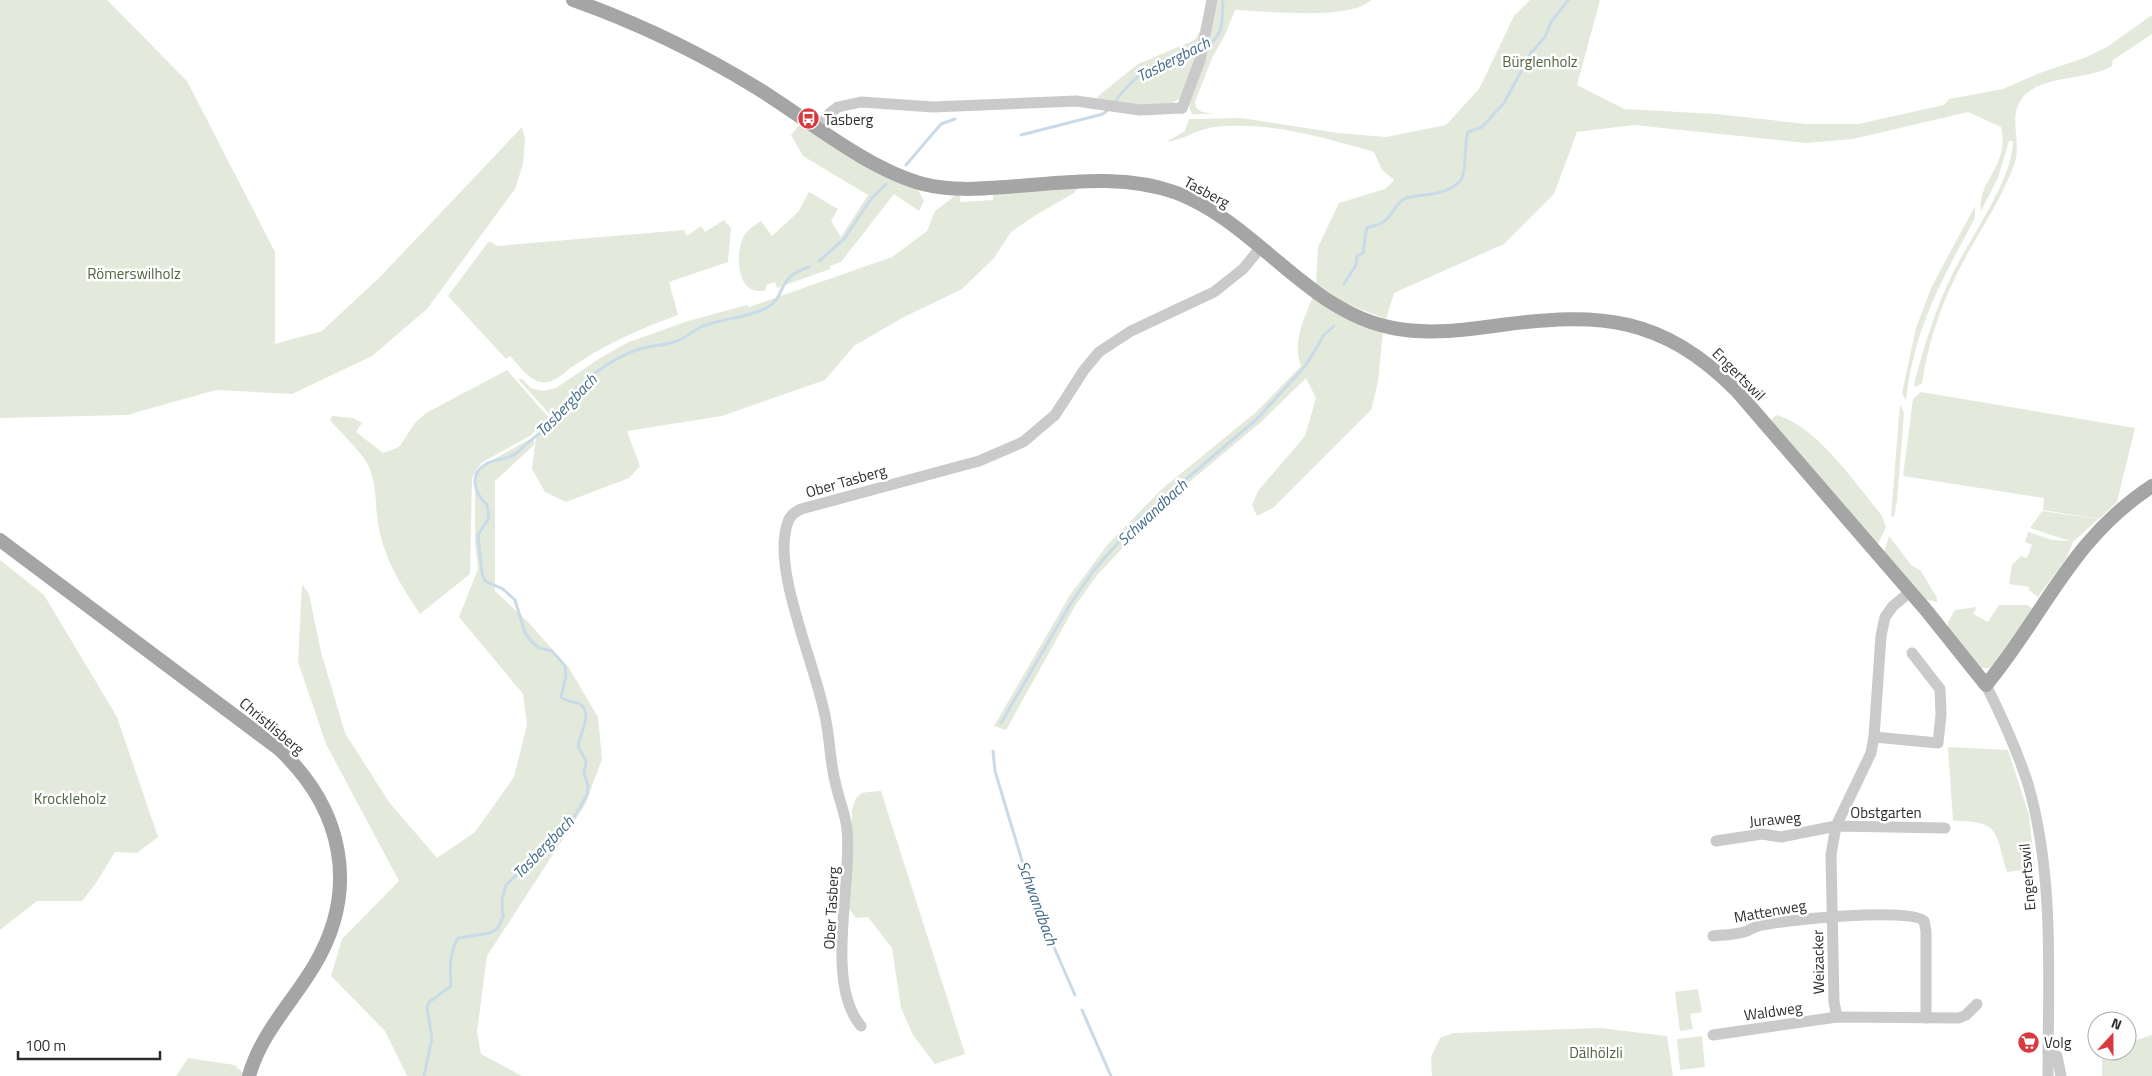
<svg xmlns="http://www.w3.org/2000/svg" width="2152" height="1076" viewBox="0 0 2152 1076" font-family="'Titillium Web',sans-serif">
<rect width="100%" height="100%" fill="#fff"/>
<g fill="#e3eadb">
<path d="M 0,0 L 107,0 L 187,81 L 275,252 L 275,344 L 322,331 L 380,277 L 522,127 L 525,139 L 523,164 L 515,189 L 427,309 L 372,356 L 292,394 L 216,390 L 127,415 L 0,418 Z"/>
<path d="M 1216,0 L 1371,0 C 1350,21 1265,11 1235,10 L 1225,35 L 1212,58 L 1195,102 L 1196,108 L 1202,112 L 1214,114 L 1192,114 L 1184,94 C 1165,116 1128,104 1102,101 L 1097,97 L 1138,64 L 1195,40 Z"/>
<path d="M 1530,0 L 1600,0 L 1577,85 L 1624,109 L 1716,114 L 1806,124 L 1858,124 L 1944,105 L 1949,99 L 2003,89 L 2040,73 L 2084,58 L 2107,47 L 2152,15 L 2152,34 L 2113,60 L 2112,66 C 2090,80 2043,75 2024,96 C 2006,116 2023,142 2014,165 C 2000,204 1974,238 1956,276 C 1939,310 1928,345 1922,383 L 1916,387 L 1914,385 C 1924,346 1935,309 1953,273 C 1970,238 2013,179 2013,141 L 2009,141 L 1998,178 L 1981,211 C 1977,180 2010,167 2001,127 L 1968,112 L 1853,139 L 1806,143 L 1634,125 L 1577,132 L 1554,194 L 1504,244 L 1394,293 L 1386,319 L 1345,303 L 1316,283 L 1318,247 L 1339,203 L 1385,189 L 1394,180 L 1382,170 L 1374,152 C 1323,137 1268,121 1214,127 C 1198,129 1183,140 1166,142 L 1185,131 L 1189,119 L 1241,118 L 1338,133 L 1386,137 L 1446,125 L 1479,89 L 1514,16 Z"/>
<path d="M 800,124 L 886,177 L 918,190 L 924,201 L 919,211 L 894,194 L 841,262 L 830,266 L 830,269 L 777,288 L 775,282 L 766,285 L 766,290 C 736,299 734,251 745,234 C 750,228 755,225 761,221 L 772,236 L 798,212 L 809,192 L 838,209 L 831,221 L 841,237 L 868,195 L 803,156 L 791,135 Z"/>
<path d="M 1079,187 L 1074,193 L 1036,215 L 1011,232 L 994,258 L 962,289 L 902,318 L 854,346 L 825,380 L 722,416 L 627,431 L 640,466 L 629,478 L 566,502 L 545,492 L 532,469 L 536,436 L 553,418 L 518,379 L 522,379 L 531,388 L 543,391 L 556,388 L 600,358 L 629,342 L 688,321 L 747,305 L 749,307 L 892,257 L 927,231 L 935,211 L 956,195 L 960,195 L 960,202 L 993,200 L 993,193 Z"/>
<path d="M 1975,206 L 1975,218 C 1941,282 1914,328 1906,401 L 1902,393 L 1916,328 L 1932,286 Z"/>
<path d="M 724,220 L 731,228 L 728,262 L 669,282 L 678,315 C 642,328 607,343 575,365 C 565,371 555,384 542,382 C 529,381 519,365 510,356 L 506,359 L 448,296 L 489,241 L 497,246 L 684,230 L 687,236 L 701,226 L 705,232 Z"/>
<path d="M 1314,295 L 1383,331 L 1378,382 L 1371,410 L 1273,508 L 1257,516 L 1252,505 L 1258,491 L 1305,436 L 1316,398 L 1306,378 L 1260,423 L 1169,499 L 1098,574 L 1075,606 L 1006,730 L 994,726 L 1070,595 L 1108,544 L 1163,488 L 1255,413 L 1301,366 C 1292,343 1304,317 1314,295 Z"/>
<path d="M 507,370 L 549,418 L 530,436 L 481,463 L 472,478 L 470,574 L 420,614 C 401,585 384,559 378,524 C 375,505 377,486 369,467 C 363,453 341,433 330,420 L 332,416 L 353,418 L 362,423 L 356,432 L 383,453 L 399,447 L 415,423 L 426,413 Z"/>
<path d="M 1921,392 L 2135,428 L 2117,502 L 2099,519 L 2043,510 L 2044,498 L 1903,476 L 1913,399 Z"/>
<path d="M 1900,404 L 1904,413 L 1897,502 L 1894,516 L 1891,517 Z"/>
<path d="M 1776,415 C 1816,425 1857,485 1882,516 L 1886,527 L 1878,544 L 1770,421 Z"/>
<path d="M 534,437 L 534,445 L 495,481 L 495,591 L 528,622 L 569,668 L 598,717 L 602,759 L 585,805 L 487,956 L 477,1032 L 481,1054 L 522,1076 L 407,1076 L 385,1031 L 331,976 L 342,939 L 399,881 L 326,744 L 298,662 L 302,584 L 309,594 L 321,652 L 345,733 L 389,802 L 437,858 L 475,832 L 514,777 L 527,725 L 523,694 L 459,617 L 478,569 L 475,543 L 475,479 L 483,465 Z"/>
<path d="M 2042,511 L 2098,519 L 2073,542 L 2067,557 L 2038,597 L 2029,590 L 2029,587 L 2009,584 L 2012,565 L 2021,556 L 2027,558 L 2032,545 L 2025,542 L 2028,532 L 2052,540 L 2070,541 L 2030,528 Z"/>
<path d="M 1889,536 L 1911,565 L 1921,571 L 1937,598 L 1937,602 L 1923,599 L 1884,553 Z"/>
<path d="M 0,560 L 44,595 L 117,717 L 158,837 L 137,853 L 115,852 L 96,883 L 82,901 L 37,901 L 0,930 Z"/>
<path d="M 1999,605 L 2027,605 L 2033,609 L 1994,666 L 1989,668 L 1981,668 L 1948,630 L 1948,622 L 1955,610 L 1977,607 L 1973,614 L 1988,622 Z"/>
<path d="M 1948,747 L 2008,750 L 2029,815 L 2035,869 L 2007,872 C 1995,831 2000,821 1953,821 Z"/>
<path d="M 881,791 L 965,1054 L 935,1064 L 913,1035 L 901,1008 L 892,948 L 868,917 L 856,918 L 849,909 L 852,810 C 857,790 862,793 881,791 Z"/>
<path d="M 1698,989 L 1702,1012 L 1690,1014 L 1693,1029 L 1680,1031 L 1675,992 Z"/>
<path d="M 1600,1028 L 1667,1036 L 1673,1076 L 1432,1076 L 1431,1057 L 1440,1038 L 1453,1033 Z"/>
<path d="M 2152,1035 L 2152,1076 L 2102,1076 L 2102,1051 L 2127,1051 L 2127,1043 Z"/>
<path d="M 1702,1036 L 1705,1067 L 1680,1070 L 1677,1039 Z"/>
<path d="M 188,1058 L 235,1065 L 246,1076 L 176,1076 Z"/>
</g>
<g fill="none" stroke-linecap="round" stroke-linejoin="round">
<g stroke="#c9dbe8" stroke-width="3">
<path d="M 1206,45 C 1225,38 1222,16 1223,0"/>
<path d="M 1114,103 C 1136,71 1163,58 1200,46"/>
<path d="M 1021,135 L 1103,114 L 1110,108"/>
<path d="M 906,165 L 941,124 L 955,119"/>
<path d="M 819,261 L 844,239 L 871,199 L 886,184"/>
<path d="M 1344,284 L 1356,265 L 1357,256 L 1363,253 C 1365,244 1364,237 1367,228 C 1372,226 1378,225 1382,223 C 1393,217 1395,200 1410,197 C 1426,194 1448,195 1460,181 C 1467,174 1464,143 1468,132 L 1482,127 L 1504,103 L 1531,53 L 1545,37 L 1551,22 L 1568,0"/>
<path d="M 1001,723 L 1071,603 L 1094,570 L 1139,519 L 1257,419 L 1306,365 L 1324,335 L 1334,326"/>
<path d="M 993,751 L 995,771 L 1035,904 L 1075,995"/>
<path d="M 1082,1010 L 1111,1076"/>
<path d="M 424,1076 L 432,1038 L 427,1008 L 429,1002 L 451,986 C 450,969 449,953 458,938 L 490,933 L 497,929 L 503,917 L 502,900 L 506,885 L 570,823 L 579,809 L 587,795 L 588,786 L 584,773 L 586,761 L 578,746 C 580,734 593,713 580,704 C 574,701 566,702 561,697 L 566,676 L 565,666 L 552,651 L 539,648 L 531,641 L 525,633 L 515,600 L 503,589 L 485,581 L 482,573 L 478,535 L 489,518 L 487,505 C 475,494 468,475 486,464 C 495,459 510,459 518,452 C 528,441 541,433 552,423 C 561,414 566,402 574,392 C 585,377 621,354 640,349 C 651,345 665,346 677,341 C 687,338 695,328 706,325 C 726,318 748,318 768,307 C 787,296 775,278 809,267"/>
</g>
<g stroke="#cacaca" stroke-width="11">
<path d="M 1182,108 L 1200,60 L 1212,0"/>
<path d="M 819,128 L 830,113 L 838,107 L 861,102 L 933,107 L 1076,101 L 1140,110 L 1182,108"/>
<path d="M 1986,685 C 2002,717 2017,750 2028,784 C 2055,877 2048,980 2048,1076"/>
<path d="M 1874,737 L 1938,743 L 1941,715 L 1940,689 L 1912,653"/>
<path d="M 1716,841 L 1762,834 L 1781,837 L 1836,826 L 1945,828"/>
<path d="M 1713,936 C 1723,935 1734,935 1744,932 C 1749,931 1753,927 1758,926 C 1780,920 1911,907 1924,921 L 1926,931 L 1926,1018"/>
<path d="M 1837,1017 L 1834,1002 L 1831,855 L 1836,826 L 1871,753 L 1874,737 L 1881,636 L 1885,617 L 1893,606 L 1910,592"/>
<path d="M 861,1026 C 824,983 853,882 847,829 C 845,812 838,797 835,781 C 830,761 830,741 826,721 C 818,669 770,569 788,522 C 790,515 795,512 801,509 L 979,461 L 1023,442 L 1055,415 L 1084,370 L 1099,352 L 1131,331 L 1214,292 L 1243,269 L 1261,247"/>
<path d="M 1713,1035 L 1837,1017 L 1959,1018 L 1966,1015 L 1977,1004"/>
<path d="M 2048,1052 L 2057,1056 L 2061,1076"/>
</g>
<g stroke="#a5a5a5" stroke-width="14">
<path d="M 573,0 C 638,23 698,52 757,88 C 807,119 867,169 923,184 C 951,191 978,189 1006,187 C 1063,183 1122,173 1177,193 C 1256,223 1309,313 1393,328 C 1429,335 1465,330 1501,325 C 1601,312 1661,316 1736,390 L 1926,610 L 1986,685 C 2045,614 2070,540 2152,486"/>
<path d="M 0,540 L 279,749 C 343,809 360,889 314,966 C 292,1003 261,1033 249,1076"/>
</g>
</g>
<defs>
<symbol id="bus-disc" viewBox="-11 -11 22 22"><circle r="9.5" fill="#d93a42" stroke="#fff"/><path d="M-5-6H5V4H4V6H2V4H-2V6H-4V4H-5ZM-3.5-4V0h7V-4ZM-3.5 1.2v1.5H-2V1.2ZM2 1.2v1.5H3.5V1.2Z" fill="#fff"/></symbol>
<symbol id="supermarket-disc" viewBox="-11 -11 22 22"><circle r="9.5" fill="#d93a42" stroke="#fff"/><path d="M-6-5.5h2.5l.6 2H6L4.5 2H-2.5L-4.4-4H-6ZM-1.5 3.2a1.3 1.3 0 1 0 .1 0ZM3 3.2a1.3 1.3 0 1 0 .1 0Z" fill="#fff"/></symbol>
</defs>
<g fill-rule="evenodd">
<use href="#bus-disc" x="796" y="106" width="25" height="25"/>
<use href="#supermarket-disc" x="2016" y="1030" width="25" height="25"/>
</g>
<g text-anchor="middle" dominant-baseline="central" stroke-width="5" stroke-linejoin="round" paint-order="stroke">
<g font-size="15" fill="#4f653e" stroke="#fff">
<text x="1540" y="61">Bürglenholz</text>
<text x="134" y="273">Römerswilholz</text>
<text x="70" y="798">Krockleholz</text>
<text x="1596" y="1052">Dälhölzli</text>
</g>
<g font-size="15" fill="#2d2d2d" stroke="#fff" text-anchor="start">
<text x="824" y="119">Tasberg</text>
<text x="2044" y="1042">Volg</text>
</g>
<g font-size="15" fill="#2d2d2d" stroke="#fff">
<text transform="translate(1207 192) rotate(28)">Tasberg</text>
<text transform="translate(1739 374) rotate(45)">Engertswil</text>
<text transform="translate(846 481) rotate(-16)">Ober Tasberg</text>
<text transform="translate(272 726) rotate(40)">Christlisberg</text>
<text x="1886" y="812">Obstgarten</text>
<text transform="translate(1775 819) rotate(-5)">Juraweg</text>
<text transform="translate(2027 877) rotate(-95)">Engertswil</text>
<text transform="translate(831 908) rotate(-87)">Ober Tasberg</text>
<text transform="translate(1770 911) rotate(-10)">Mattenweg</text>
<text transform="translate(1818 962) rotate(-91)">Weizacker</text>
<text transform="translate(1773 1011) rotate(-8)">Waldweg</text>
</g>
<g font-size="16" font-style="italic" fill="#416c89" stroke="#fff">
<text transform="translate(1173 59) rotate(-27)">Tasbergbach</text>
<text transform="translate(566 405) rotate(-46)">Tasbergbach</text>
<text transform="translate(1152 512) rotate(-43)">Schwandbach</text>
<text transform="translate(543 847) rotate(-46)">Tasbergbach</text>
<text transform="translate(1038 903) rotate(70)">Schwandbach</text>
</g>
</g>
<g transform="translate(2112 1036) rotate(21)"><circle r="24" fill="#ffffff" stroke="#ababab"/>
<path d="M0-4L9 19L0 12L-9 19Z" fill="#d93a42"/>
<text y="-8" font-size="14" font-weight="bold" text-anchor="middle" fill="#2d2d2d">N</text>
</g>
<path d="M18 1051v8h142v-8" fill="none" stroke="#2d2d2d" stroke-width="2.5"/>
<text x="25" y="1051" font-size="15" fill="#2d2d2d" stroke="#ffffff" stroke-width="4" paint-order="stroke">100 m</text>
</svg>
